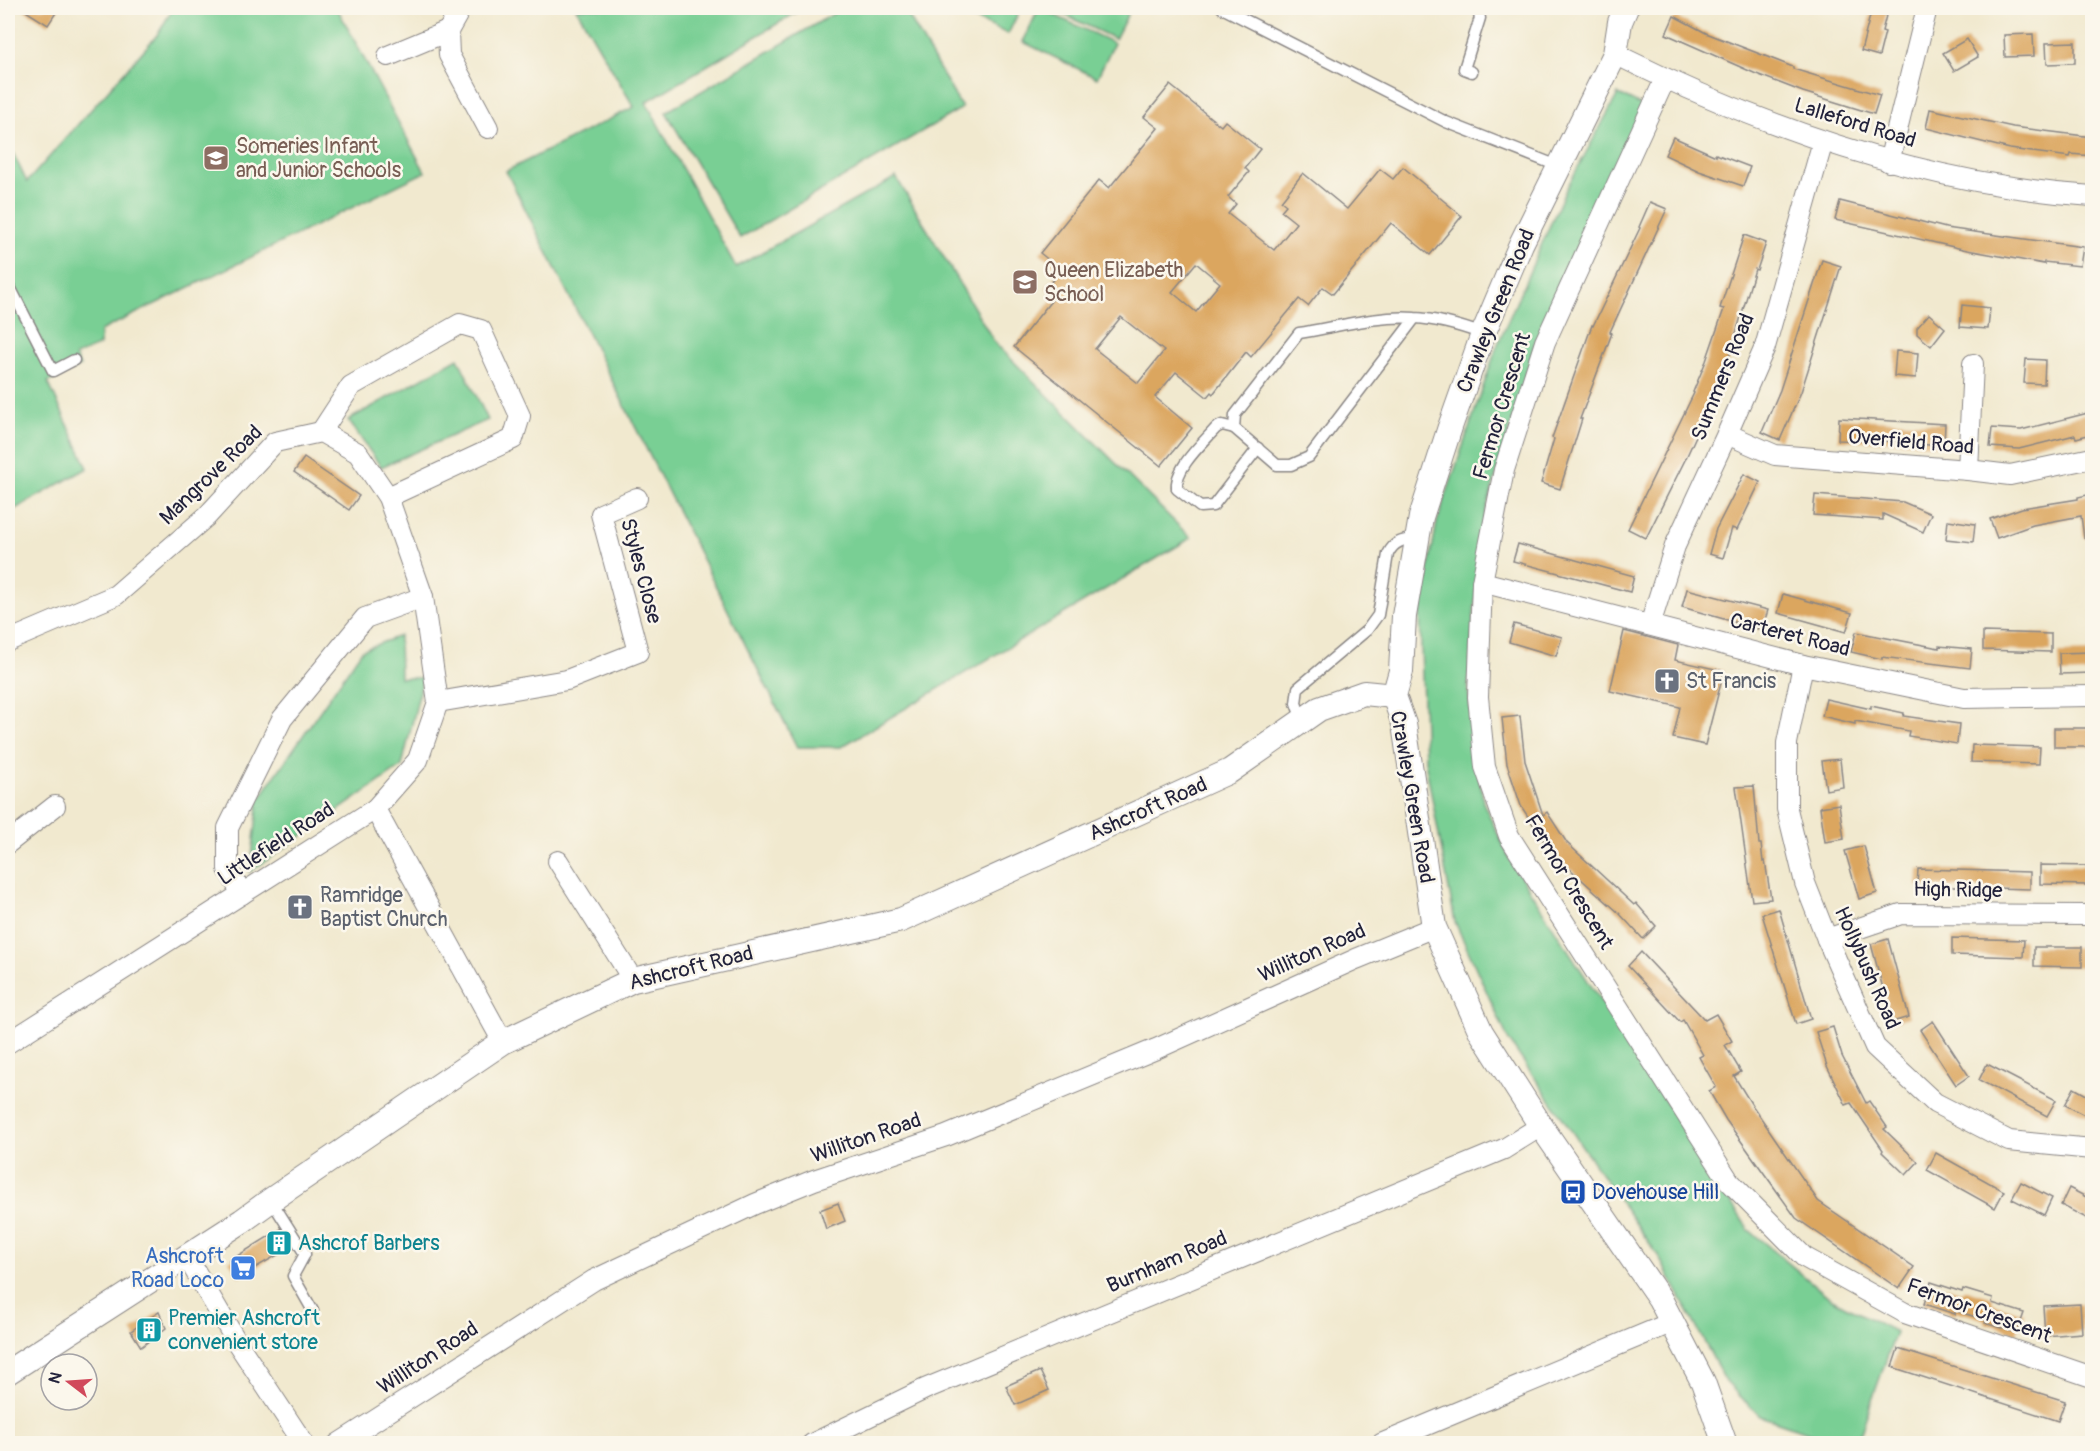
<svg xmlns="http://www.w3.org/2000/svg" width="2100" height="1451" viewBox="0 0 2100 1451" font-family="Pangolin,sans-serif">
<rect width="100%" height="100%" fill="#fbf7ec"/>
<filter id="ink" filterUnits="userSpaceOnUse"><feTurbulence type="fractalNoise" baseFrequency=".0167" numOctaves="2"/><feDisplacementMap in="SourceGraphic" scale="12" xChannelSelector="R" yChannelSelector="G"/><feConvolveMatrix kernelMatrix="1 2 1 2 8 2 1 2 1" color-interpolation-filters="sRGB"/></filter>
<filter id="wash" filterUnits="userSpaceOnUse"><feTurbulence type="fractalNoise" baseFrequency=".008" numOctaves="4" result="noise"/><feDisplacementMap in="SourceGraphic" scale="24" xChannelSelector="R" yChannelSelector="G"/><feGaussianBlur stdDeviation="1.35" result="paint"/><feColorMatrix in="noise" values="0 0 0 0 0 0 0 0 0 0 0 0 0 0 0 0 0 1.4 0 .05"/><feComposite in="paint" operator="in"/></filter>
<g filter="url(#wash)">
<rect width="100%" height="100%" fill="#f1e9cf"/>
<g fill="#79cf94" stroke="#4e7868" stroke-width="1.5">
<path d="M 173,8 L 337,8 L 425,172 L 100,331 L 100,345 L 75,356 L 80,366 L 48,382 L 88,468 L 8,513 L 8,143 L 27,182 L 158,34 Z"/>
<path d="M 576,8 L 804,8 L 646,102 L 736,267 L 896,177 L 995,343 L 1191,538 L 841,747 L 797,747 L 506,171 L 634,107 Z"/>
<path d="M 843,8 L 904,8 L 962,108 L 740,238 L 666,112 Z"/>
<path d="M 951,8 L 1021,8 L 1008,34 Z"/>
<path d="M 1039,8 L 1114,43 L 1097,78 L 1023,42 Z"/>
<path d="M 1050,8 L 1131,8 L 1115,39 Z"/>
<path d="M 1618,94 L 1643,106 L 1536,340 L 1481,527 L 1468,690 L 1483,802 L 1510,860 L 1748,1229 L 1830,1298 L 1896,1332 L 1857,1443 L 1840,1443 L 1760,1416 L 1726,1382 L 1657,1254 L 1509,1041 L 1455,922 L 1425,761 L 1420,616 L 1437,522 L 1497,346 L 1565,191 Z"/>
<path d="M 458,358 L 488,420 L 381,467 L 348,420 Z"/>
<path d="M 399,636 L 400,678 L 423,678 L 402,766 L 250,872 L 259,799 L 362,650 Z"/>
</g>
<g id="blocks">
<g fill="#dba65f" fill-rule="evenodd">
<path d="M 21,8 L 59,8 L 48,25 Z"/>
<path d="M 1872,8 L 1888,8 L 1882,31 L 1885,32 L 1879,56 L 1861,51 Z"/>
<path d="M 1674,16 L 1706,33 L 1793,67 L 1793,69 L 1880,95 L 1874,114 L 1803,92 L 1754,73 L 1666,34 Z"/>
<path d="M 2033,34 L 2034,56 L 2005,57 L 2004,35 Z"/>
<path d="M 1967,39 L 1978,57 L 1954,71 L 1943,53 Z"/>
<path d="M 2075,42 L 2075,63 L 2047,64 L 2046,43 Z"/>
<path d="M 1170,85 L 1221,126 L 1225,121 L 1260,149 L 1245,168 L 1249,172 L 1228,197 L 1236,204 L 1228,214 L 1274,250 L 1296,223 L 1281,211 L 1286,205 L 1281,201 L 1303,173 L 1347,209 L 1380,169 L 1393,179 L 1403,167 L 1462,216 L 1430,255 L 1391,223 L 1333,294 L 1323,287 L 1308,306 L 1299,299 L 1251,357 L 1246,352 L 1213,394 L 1211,392 L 1207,397 L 1176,372 L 1155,397 L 1192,428 L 1161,466 L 1014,347 L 1055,296 L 1046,288 L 1061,270 L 1040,253 L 1099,180 L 1109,188 L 1158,128 L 1144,117 ZM 1196,263 L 1220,283 L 1196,312 L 1172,292 ZM 1121,317 L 1164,351 L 1138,383 L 1095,349 Z"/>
<path d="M 1930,109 L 2013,127 L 2092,137 L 2092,156 L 2071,154 L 2070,157 L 2010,149 L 1926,128 Z"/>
<path d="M 1673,137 L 1716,156 L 1716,154 L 1750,167 L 1743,186 L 1699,171 L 1665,155 Z"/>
<path d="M 1840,201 L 1946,228 L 2083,247 L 2080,266 L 2044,262 L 2044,264 L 1967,250 L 1835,220 Z"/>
<path d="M 1650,202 L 1667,209 L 1610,332 L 1612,333 L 1580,419 L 1582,419 L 1560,489 L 1541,483 L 1554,439 L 1552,438 L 1592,325 L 1593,326 L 1640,228 L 1639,227 Z"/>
<path d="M 1744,235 L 1766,243 L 1757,270 L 1755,269 L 1724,374 L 1686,458 L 1646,538 L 1628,529 L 1694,393 L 1693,392 L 1706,361 L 1724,309 L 1720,308 Z"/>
<path d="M 1822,260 L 1841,266 L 1801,392 L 1780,440 L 1762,432 L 1780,390 Z"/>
<path d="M 1962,305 L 1990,308 L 1988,329 L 1960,327 Z"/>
<path d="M 1929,314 L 1945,328 L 1931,346 L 1917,334 L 1917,328 Z"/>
<path d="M 1896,351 L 1918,353 L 1916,378 L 1894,376 Z"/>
<path d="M 2026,359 L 2045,360 L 2044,384 L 2024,383 Z"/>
<path d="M 2092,412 L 2092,434 L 2076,438 L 2075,435 L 2019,449 L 1990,447 L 1992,428 L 2021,430 Z"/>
<path d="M 1839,418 L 1945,424 L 1944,446 L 1914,444 L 1914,442 L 1838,440 Z"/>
<path d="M 304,458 L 359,496 L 349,510 L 294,472 Z"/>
<path d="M 1744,474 L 1760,482 L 1737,530 L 1732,528 L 1723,558 L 1709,554 L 1716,529 Z"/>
<path d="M 2092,494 L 2092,538 L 2084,538 L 2081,516 L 2033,525 L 1997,538 L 1990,519 L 2022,508 L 2078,499 L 2078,497 Z"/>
<path d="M 1815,495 L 1903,502 L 1931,514 L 1923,532 L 1883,514 L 1883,520 L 1813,515 Z"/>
<path d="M 1948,520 L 1975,524 L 1973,542 L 1946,539 Z"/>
<path d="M 1518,544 L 1634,576 L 1630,592 L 1513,561 Z"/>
<path d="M 1687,589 L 1768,610 L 1762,630 L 1682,607 Z"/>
<path d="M 1783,594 L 1852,613 L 1846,632 L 1778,613 Z"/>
<path d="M 1514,624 L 1562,637 L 1556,656 L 1509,642 Z"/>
<path d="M 1624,631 L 1678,645 L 1675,660 L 1724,671 L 1705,745 L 1673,738 L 1680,707 L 1610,691 Z"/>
<path d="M 1856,632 L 1939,648 L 1939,646 L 1972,649 L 1970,668 L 1882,657 L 1882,659 L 1851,652 Z"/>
<path d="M 1983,632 L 2051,634 L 2051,652 L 1983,650 Z"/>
<path d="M 2092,652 L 2092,673 L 2060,674 L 2059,653 Z"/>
<path d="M 1826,699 L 1871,709 L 1871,706 L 1904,713 L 1903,716 L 1959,724 L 1957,744 L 1908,736 L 1909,731 L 1855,721 L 1855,724 L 1822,716 Z"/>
<path d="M 1520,716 L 1525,761 L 1543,815 L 1547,812 L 1567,843 L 1634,905 L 1636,903 L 1656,926 L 1643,939 L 1619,913 L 1551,852 L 1521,806 L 1507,764 L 1502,718 Z"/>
<rect x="2054" y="728" width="38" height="19"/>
<path d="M 1972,745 L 2040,747 L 2039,764 L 1971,762 Z"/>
<path d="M 1840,759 L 1843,787 L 1826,790 L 1822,761 Z"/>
<path d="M 1754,786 L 1759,844 L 1761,844 L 1763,862 L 1765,861 L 1771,899 L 1752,901 L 1736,787 Z"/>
<path d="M 1839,804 L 1844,839 L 1825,842 L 1820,807 Z"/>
<path d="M 1864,846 L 1877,893 L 1859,899 L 1845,851 Z"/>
<path d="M 2040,865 L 2091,866 L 2090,885 L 2040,884 Z"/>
<path d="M 1918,869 L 2030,872 L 2030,889 L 1917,886 Z"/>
<path d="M 1779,909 L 1811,1019 L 1796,1024 L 1762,914 Z"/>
<path d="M 1952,938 L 2024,940 L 2023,957 L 1952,955 Z"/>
<path d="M 1888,939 L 1909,1017 L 1892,1022 L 1871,944 Z"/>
<path d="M 2034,947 L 2082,947 L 2082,967 L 2034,966 Z"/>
<path d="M 1641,952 L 1705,1020 L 1716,1014 L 1732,1041 L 1725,1045 L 1741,1072 L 1734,1076 L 1752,1105 L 1818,1201 L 1914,1267 L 1899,1289 L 1796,1218 L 1726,1120 L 1709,1091 L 1716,1087 L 1699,1057 L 1703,1055 L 1683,1020 L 1680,1022 L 1628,966 Z"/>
<path d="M 1933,1021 L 1969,1076 L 1956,1085 L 1920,1030 Z"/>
<path d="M 1833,1027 L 1842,1056 L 1866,1103 L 1869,1101 L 1887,1127 L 1884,1129 L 1918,1162 L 1906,1175 L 1882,1152 L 1883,1150 L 1851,1103 L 1846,1105 L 1827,1066 L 1816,1032 Z"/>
<path d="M 1987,1064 L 2056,1100 L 2047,1116 L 1979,1080 Z"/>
<path d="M 2074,1088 L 2092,1098 L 2092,1119 L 2065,1105 Z"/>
<path d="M 1936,1153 L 2004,1191 L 1995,1208 L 1927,1170 Z"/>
<path d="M 2021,1182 L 2052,1198 L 2044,1215 L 2012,1199 Z"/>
<path d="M 2069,1188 L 2092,1200 L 2092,1221 L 2061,1205 Z"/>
<path d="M 838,1203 L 845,1221 L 826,1229 L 820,1210 Z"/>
<path d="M 281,1229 L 290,1248 L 239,1277 L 229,1261 Z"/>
<path d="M 1931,1282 L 1962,1292 L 1963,1289 L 1993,1298 L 1992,1303 L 2024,1313 L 2017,1333 L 1985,1323 L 1986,1320 L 1956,1311 L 1955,1314 L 1924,1304 Z"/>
<path d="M 2080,1304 L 2082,1333 L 2045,1336 L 2043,1306 Z"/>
<path d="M 159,1312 L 166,1328 L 141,1347 L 131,1331 Z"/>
<path d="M 1898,1349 L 2065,1401 L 2058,1421 L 1892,1367 Z"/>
<path d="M 1040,1371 L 1049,1390 L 1015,1405 L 1006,1386 Z"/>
</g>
</g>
</g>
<g filter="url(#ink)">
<use href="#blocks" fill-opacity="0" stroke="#8a8685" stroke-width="1.5"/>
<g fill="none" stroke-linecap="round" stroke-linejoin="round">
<defs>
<g id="service">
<path d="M 1222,8 L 1446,122 L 1558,166"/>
<path d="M 1472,72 L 1464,69 L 1480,18 L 1477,8"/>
<path d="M 8,283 L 53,371 L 74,360"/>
<path d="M 1415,318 L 1309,457 L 1291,465 L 1277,465 L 1234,428 L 1235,415 L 1299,333 C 1337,327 1377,315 1415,318 C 1439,319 1461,326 1483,334"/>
<path d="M 1234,428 L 1222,425 L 1216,428 C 1203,443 1174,468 1177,489 L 1200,507 L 1213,506 L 1258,448"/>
<path d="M 1302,720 L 1296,703 L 1298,688 L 1367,630 L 1378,615 L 1388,554 C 1394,541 1403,540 1417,538"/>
<path d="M 271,1200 L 305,1254 L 293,1276 L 313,1311"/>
</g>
<g id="minor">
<path d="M 448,31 L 461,8"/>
<path d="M 1615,54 C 1764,128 1926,185 2092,196"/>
<path d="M 388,56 L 448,31 L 449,55 L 488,128"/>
<path d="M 1665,79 L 1545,342 L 1504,470 L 1482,582 L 1478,697 L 1485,767 L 1509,836 L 1729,1181 L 1804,1257 L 1905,1313 L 2092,1377"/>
<path d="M 1889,162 L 1927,8"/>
<path d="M 321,432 L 351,386 L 460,324 L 481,330 L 520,416 L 513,439 L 388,497"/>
<path d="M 1727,434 L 1775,455 L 1968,470 L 2010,475 L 2092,458"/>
<path d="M 1968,470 L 1973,364"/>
<path d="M 1482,582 L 1803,665 L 1964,698 L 2092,696"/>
<path d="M 1650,625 L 1675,546 L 1727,434 L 1765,347 L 1823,141"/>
<path d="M 8,641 L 116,595 L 207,516 L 275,442 L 321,432 L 358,453 L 388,497 L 423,597 L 365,618 L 282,719 L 228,828 L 228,869 L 242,894"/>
<path d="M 1803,665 L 1787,743 L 1787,809 L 1805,883 L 1827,939 L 1875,1047 L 1935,1103 L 2009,1141 L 2092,1149"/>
<path d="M 438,702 L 567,680 L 638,652 L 601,514 L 637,498"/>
<path d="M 375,809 L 503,1042"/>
<path d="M 8,843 L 55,806"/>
<path d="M 558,861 L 633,980"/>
<path d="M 1827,939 L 1901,914 L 2092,915"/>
<path d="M 8,1043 L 375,809 L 418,760 L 438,702 L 423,597"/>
<path d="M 187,1257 L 238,1344 L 304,1444"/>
<path d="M 338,1444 L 594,1280 L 755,1204 L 814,1180 L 946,1136 L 1156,1049 L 1356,959 L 1434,927"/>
<path d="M 812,1444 L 925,1389 L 1504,1149 L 1541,1126"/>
<path d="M 1381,1444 L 1673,1322"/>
</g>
<g id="tertiary">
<path d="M 1626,8 L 1620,22 L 1615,54 L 1521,244 L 1483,334 L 1450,427 L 1421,517 L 1404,616 L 1401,671 L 1394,696 L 1404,724 L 1434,927 L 1481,1032 L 1541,1126 L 1660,1299 L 1703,1382 L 1725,1444"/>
<path d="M 8,1372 L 242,1221 L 271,1200 L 503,1042 L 633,980 L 901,920 L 1230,771 L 1319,709 L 1364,693 L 1394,696"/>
</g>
</defs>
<use href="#service" stroke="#8a8685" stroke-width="13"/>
<use href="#minor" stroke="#8a8685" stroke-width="22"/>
<use href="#tertiary" stroke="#8a8685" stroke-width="26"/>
<use href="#service" stroke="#fff" stroke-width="10"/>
<use href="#minor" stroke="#fff" stroke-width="20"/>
<use href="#tertiary" stroke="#fff" stroke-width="24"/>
</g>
</g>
<defs>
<symbol id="school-square" viewBox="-11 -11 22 22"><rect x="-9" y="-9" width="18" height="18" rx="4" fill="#8d6e63" stroke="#fbf7ec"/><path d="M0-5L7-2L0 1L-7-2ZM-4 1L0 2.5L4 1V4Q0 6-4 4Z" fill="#fff"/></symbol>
<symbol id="church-square" viewBox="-11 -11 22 22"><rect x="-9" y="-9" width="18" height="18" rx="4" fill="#6b7280" stroke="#fbf7ec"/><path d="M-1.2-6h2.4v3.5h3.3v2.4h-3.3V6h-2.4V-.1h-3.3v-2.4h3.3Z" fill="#fff"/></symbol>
<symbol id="bus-square" viewBox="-11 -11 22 22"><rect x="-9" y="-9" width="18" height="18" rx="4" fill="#1a4fb4" stroke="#fbf7ec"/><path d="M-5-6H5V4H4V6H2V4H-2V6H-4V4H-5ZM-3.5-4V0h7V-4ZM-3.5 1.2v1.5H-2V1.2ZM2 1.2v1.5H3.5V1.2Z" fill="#fff"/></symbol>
<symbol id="building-square" viewBox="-11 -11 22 22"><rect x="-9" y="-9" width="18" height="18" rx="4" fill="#0f9aa8" stroke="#fbf7ec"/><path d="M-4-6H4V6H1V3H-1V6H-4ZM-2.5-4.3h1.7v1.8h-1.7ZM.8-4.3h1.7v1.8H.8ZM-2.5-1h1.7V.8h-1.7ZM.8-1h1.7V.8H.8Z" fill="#fff"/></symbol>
<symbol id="supermarket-square" viewBox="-11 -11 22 22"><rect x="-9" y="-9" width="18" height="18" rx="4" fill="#3f7fe0" stroke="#fbf7ec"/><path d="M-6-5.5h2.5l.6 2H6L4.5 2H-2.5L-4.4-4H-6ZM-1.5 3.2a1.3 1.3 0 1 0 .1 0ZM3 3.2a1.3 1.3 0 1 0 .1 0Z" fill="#fff"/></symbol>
</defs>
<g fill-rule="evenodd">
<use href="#school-square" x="201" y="143" width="30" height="30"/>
<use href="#school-square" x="1010" y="267" width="30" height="30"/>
<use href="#church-square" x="1652" y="666" width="30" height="30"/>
<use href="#church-square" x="285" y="892" width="30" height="30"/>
<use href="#bus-square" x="1558" y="1177" width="30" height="30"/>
<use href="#building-square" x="264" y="1228" width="30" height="30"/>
<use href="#supermarket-square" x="228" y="1253" width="30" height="30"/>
<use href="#building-square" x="134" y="1315" width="30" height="30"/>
</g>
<g text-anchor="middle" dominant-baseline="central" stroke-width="5" stroke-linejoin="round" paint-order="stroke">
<g font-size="21" fill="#22223b" stroke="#fbf7ec">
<text transform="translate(1855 123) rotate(17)">Lalleford Road</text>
<text transform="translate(1496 311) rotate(-68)">Crawley Green Road</text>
<text transform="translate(1723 377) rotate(-68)">Summers Road</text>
<text transform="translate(1502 406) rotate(-73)">Fermor Crescent</text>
<text transform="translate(1911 442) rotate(5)">Overfield Road</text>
<text transform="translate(211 475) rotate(-44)">Mangrove Road</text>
<text transform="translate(641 571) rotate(75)">Styles Close</text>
<text transform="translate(1790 635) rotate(14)">Carteret Road</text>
<text transform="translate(1412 797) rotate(80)">Crawley Green Road</text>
<text transform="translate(1148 809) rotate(-24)">Ashcroft Road</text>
<text transform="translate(276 844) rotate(-33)">Littlefield Road</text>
<text transform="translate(1569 882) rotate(59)">Fermor Crescent</text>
<text transform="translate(1958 890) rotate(1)">High Ridge</text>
<text transform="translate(1312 953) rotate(-24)">Williton Road</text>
<text transform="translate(691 968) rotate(-14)">Ashcroft Road</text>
<text transform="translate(1867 968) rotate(66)">Hollybush Road</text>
<text transform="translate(866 1138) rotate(-19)">Williton Road</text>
<text transform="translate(1167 1262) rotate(-23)">Burnham Road</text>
<text transform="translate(1979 1311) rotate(20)">Fermor Crescent</text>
<text transform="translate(428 1358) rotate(-33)">Williton Road</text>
</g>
<g font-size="21" fill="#785e54" stroke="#fbf7ec" text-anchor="start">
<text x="236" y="146">Someries Infant<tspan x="236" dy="24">and Junior Schools</tspan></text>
<text x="1044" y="270">Queen Elizabeth<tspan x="1044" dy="24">School</tspan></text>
</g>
<g font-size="21" fill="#5b616d" stroke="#fbf7ec" text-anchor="start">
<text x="1686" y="681">St Francis</text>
<text x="320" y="895">Ramridge<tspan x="320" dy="24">Baptist Church</tspan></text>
</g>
<g font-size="21" fill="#164399" stroke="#fbf7ec" text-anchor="start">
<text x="1592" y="1192">Dovehouse Hill</text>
</g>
<g font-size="21" fill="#0d838f" stroke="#fbf7ec" text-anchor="start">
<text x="298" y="1243">Ashcrof Barbers</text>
<text x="168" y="1318">Premier Ashcroft<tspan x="168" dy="24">convenient store</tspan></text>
</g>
<g font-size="21" fill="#366cbe" stroke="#fbf7ec" text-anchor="end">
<text x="224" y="1256">Ashcroft<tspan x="224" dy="24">Road Loco</tspan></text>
</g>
</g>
<rect width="2100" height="1451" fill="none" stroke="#fbf7ec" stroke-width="30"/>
<g transform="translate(69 1382) rotate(287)"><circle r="28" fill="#fbf7ec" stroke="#a4a2a5" stroke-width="1.5"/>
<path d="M0-4.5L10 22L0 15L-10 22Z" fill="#d1495b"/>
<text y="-9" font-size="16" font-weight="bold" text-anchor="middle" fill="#22223b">N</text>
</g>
</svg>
